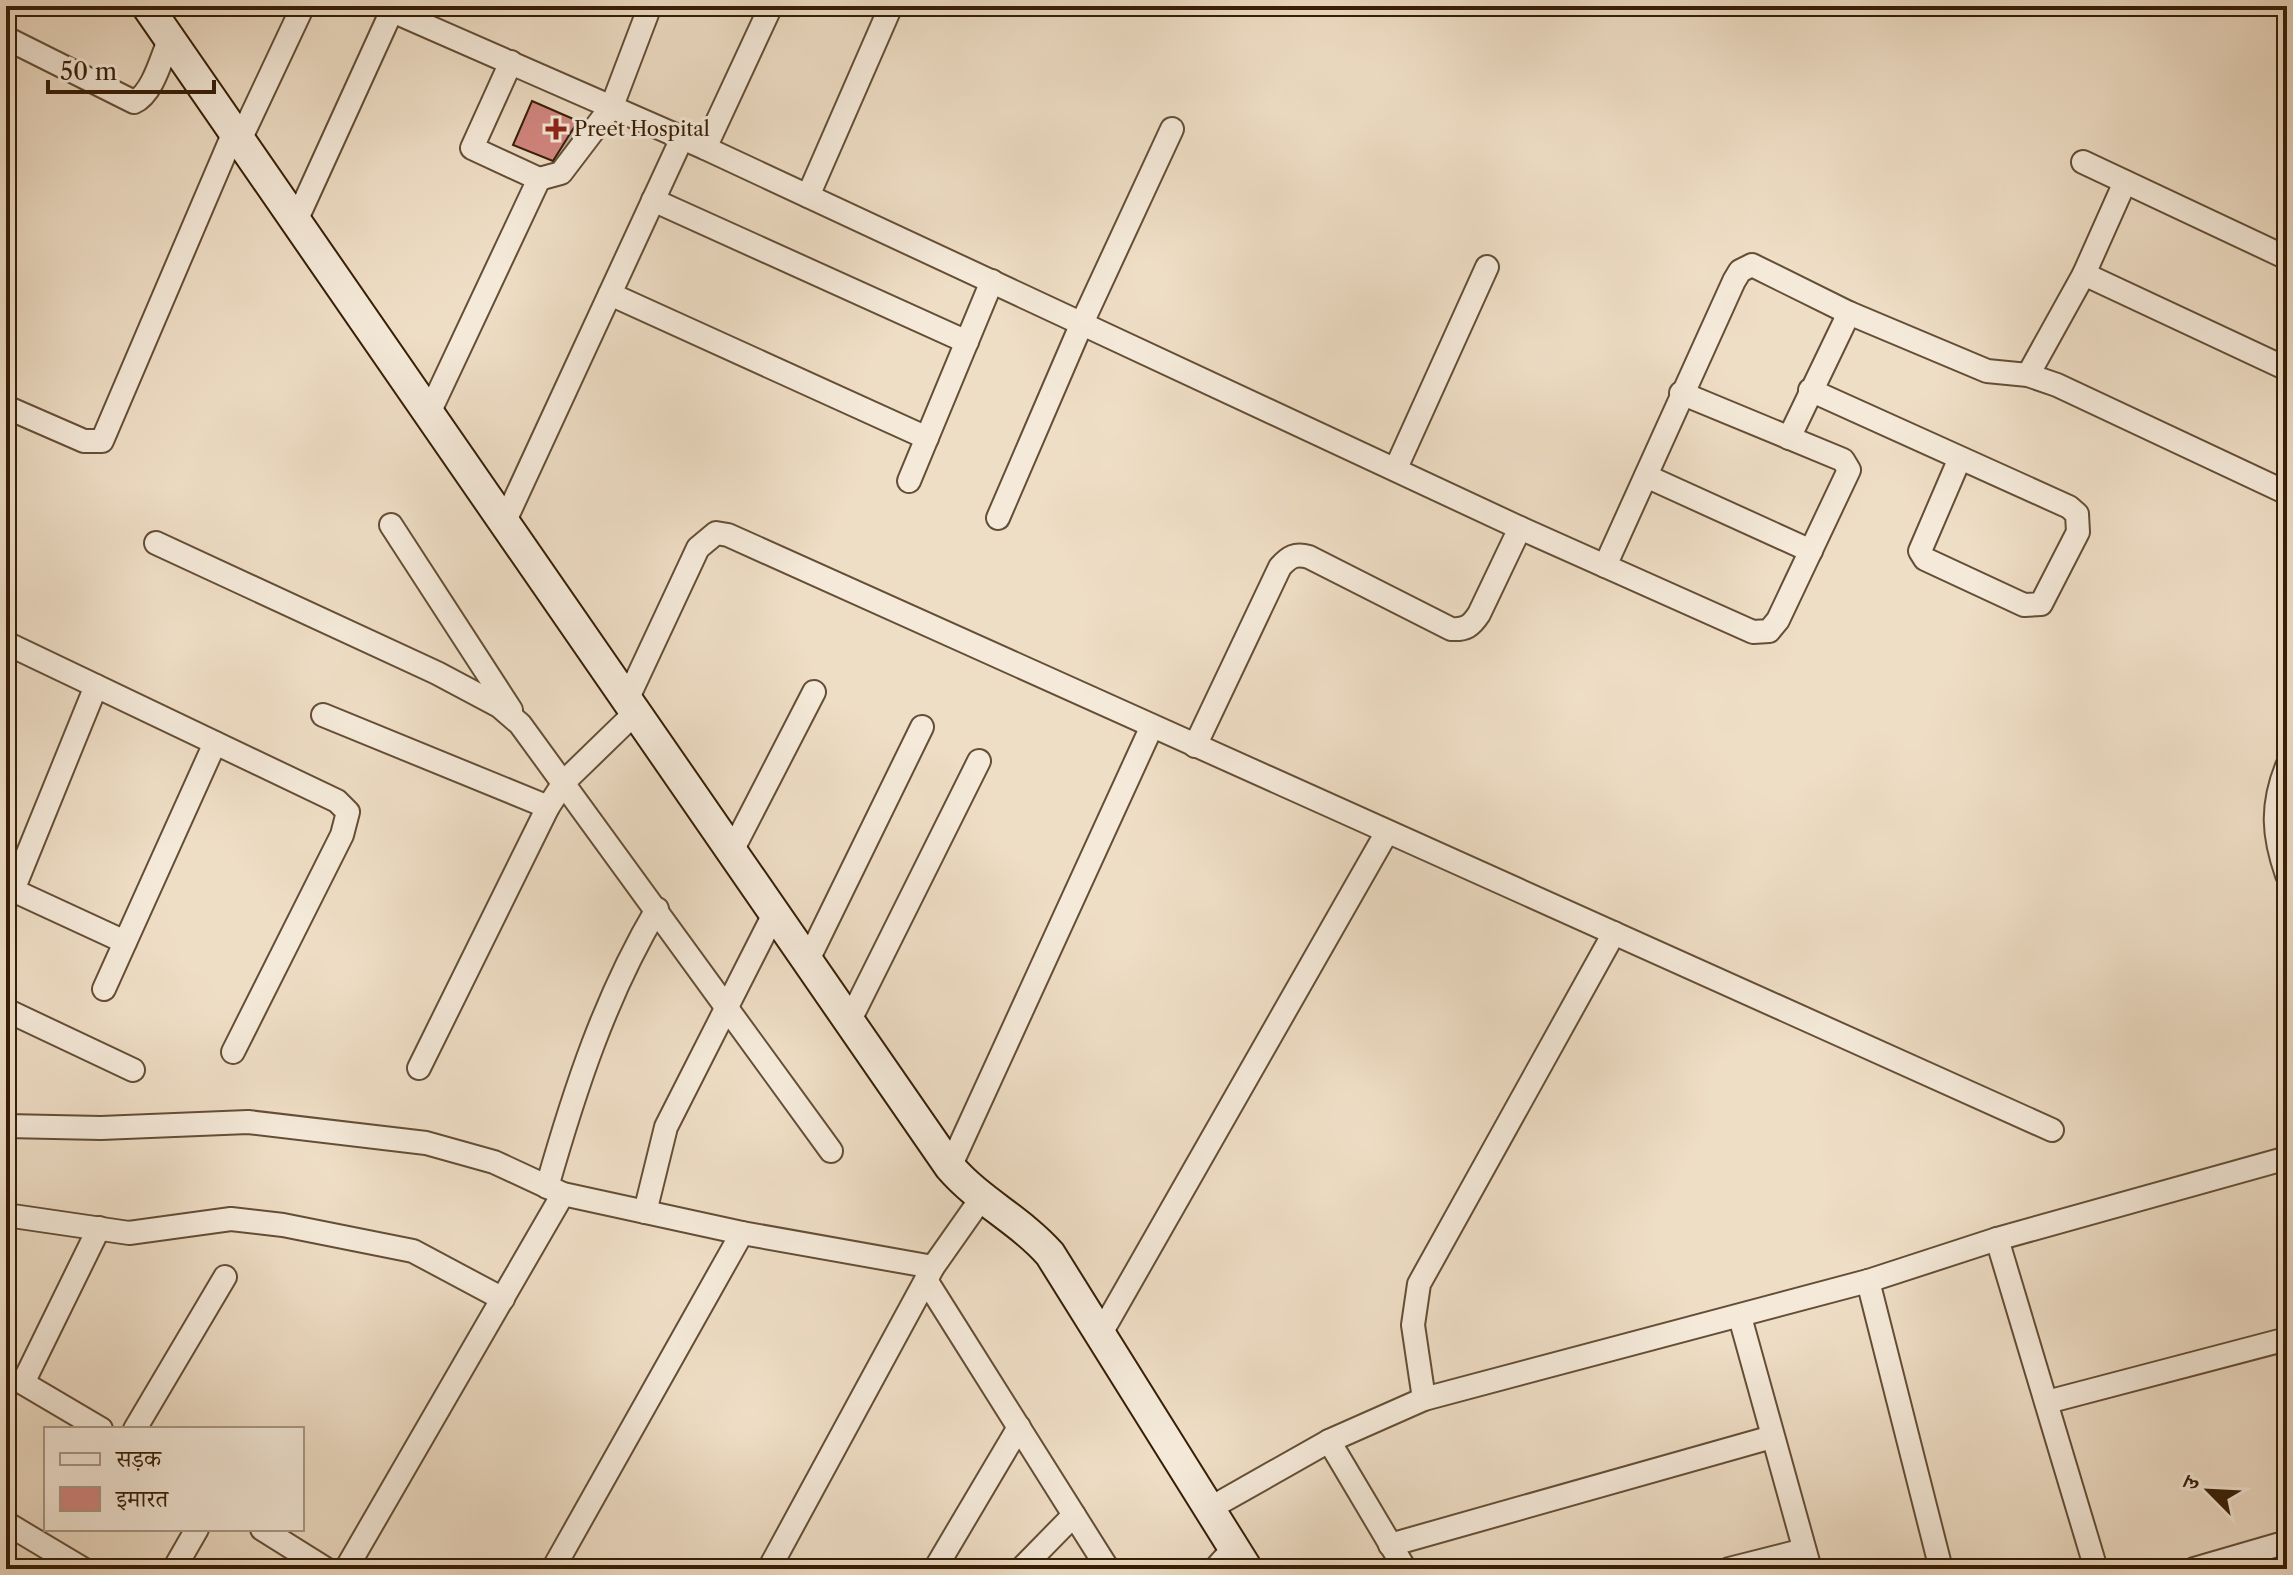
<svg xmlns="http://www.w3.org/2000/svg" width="2293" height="1575" viewBox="0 0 2293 1575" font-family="'Libre Caslon Text','Noto Serif Devanagari',serif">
<rect width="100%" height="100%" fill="#efdec6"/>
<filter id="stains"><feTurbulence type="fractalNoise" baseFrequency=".0025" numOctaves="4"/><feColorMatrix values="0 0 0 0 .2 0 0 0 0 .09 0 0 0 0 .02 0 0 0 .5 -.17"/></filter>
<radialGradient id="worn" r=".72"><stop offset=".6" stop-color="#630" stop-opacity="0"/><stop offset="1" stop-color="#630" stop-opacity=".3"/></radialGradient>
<path fill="#0003" d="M 577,123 L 593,132 L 570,169 L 516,144 Z"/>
<path fill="#d38781" stroke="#361e06" stroke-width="2" d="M 532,101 L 578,121 L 553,161 L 513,145 Z"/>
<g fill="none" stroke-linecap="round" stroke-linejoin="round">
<defs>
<g id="street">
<path d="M 381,6 L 705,148 L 1520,528 L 1753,632 L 1769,631 L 1778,620 L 1849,470 L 1843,460 L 1681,393"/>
<path d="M 6,38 L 134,102 C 153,94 162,56 170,38"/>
<path d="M 240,140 L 303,6"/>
<path d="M 705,148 L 771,6"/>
<path d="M 2083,162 L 2287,258"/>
<path d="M 539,179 L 561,173 L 612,106 L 650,6"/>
<path d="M 808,196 L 891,6"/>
<path d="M 653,200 L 967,342"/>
<path d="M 296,221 L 394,6"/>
<path d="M 2084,274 L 2287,369"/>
<path d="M 610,294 L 927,438"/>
<path d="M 2028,375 L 2084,274 L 2125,182"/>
<path d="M 1810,390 L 2069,507 L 2077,514 L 2078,532 L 2041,604 L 2024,605 L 1925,559 L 1920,551 L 1960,458"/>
<path d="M 6,407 L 84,441 L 102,441 L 234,132"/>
<path d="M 429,413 L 539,179 L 472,148 L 511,62"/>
<path d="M 1789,438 L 1849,313"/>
<path d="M 1396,468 L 1487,267"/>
<path d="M 1646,476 L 1811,551"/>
<path d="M 909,481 L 992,281"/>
<path d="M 998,518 L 1082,323 L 1172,129"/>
<path d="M 504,523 L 682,138"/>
<path d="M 391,525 L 511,710"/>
<path d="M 156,543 L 437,673 L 499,706 L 520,724 L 831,1151"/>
<path d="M 1605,566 L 1734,281 L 1740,271 L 1752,265 L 1849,313 L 1987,371 L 2028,375 L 2057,385 L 2287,493"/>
<path d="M 6,643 L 337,801 L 348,812 L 342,835 L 233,1052"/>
<path d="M 626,702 L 698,548 L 716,533 L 728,535 L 2052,1130"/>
<path d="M 323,715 L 548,807"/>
<path d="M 1195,746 L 1280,567 C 1289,557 1295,553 1309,557 L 1451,629 C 1466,630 1471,626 1479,614 L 1520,528"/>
<path d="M 2287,766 C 2271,806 2273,835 2287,875"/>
<path d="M 731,853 L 814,692"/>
<path d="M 6,887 L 125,942"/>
<path d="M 13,890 L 96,686"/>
<path d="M 807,962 L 922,727"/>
<path d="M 104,989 L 215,743"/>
<path d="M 6,1010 L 133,1070"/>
<path d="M 849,1022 L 979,761"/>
<path d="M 419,1068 L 548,807 L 565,781 L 634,714"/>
<path d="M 6,1126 L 101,1128 L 248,1122 L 426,1143 L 494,1162 L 563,1194 L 742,1233 L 933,1267"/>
<path d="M 950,1167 L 1152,726"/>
<path d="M 547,1187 C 575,1089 605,997 657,909"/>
<path d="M 645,1212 L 666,1127 L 774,914"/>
<path d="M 6,1215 L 129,1233 L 231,1219 L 283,1225 L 413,1251 L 503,1299"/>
<path d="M 99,1228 L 23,1383 L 101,1429"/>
<path d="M 1997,1239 L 2096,1569"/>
<path d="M 926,1280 L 1108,1569"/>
<path d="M 1868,1281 L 1941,1569"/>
<path d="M 1740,1317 L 1810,1569"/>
<path d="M 1100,1335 L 1387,832"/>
<path d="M 1424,1399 L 1413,1325 L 1419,1284 L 1614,933"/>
<path d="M 2047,1402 L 2287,1339"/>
<path d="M 135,1429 L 225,1277"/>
<path d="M 1329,1441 L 1405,1569"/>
<path d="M 1207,1510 L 1329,1441 L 1424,1399 L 1868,1281 L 1997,1239 L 2287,1158"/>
<path d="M 6,1523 L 83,1569"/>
<path d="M 262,1529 L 326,1569"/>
<path d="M 1390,1545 L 1772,1437"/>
<path d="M 174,1569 L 197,1529"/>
<path d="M 346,1569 L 563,1194"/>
<path d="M 553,1569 L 742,1233"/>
<path d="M 769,1569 L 933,1267 L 983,1196"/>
<path d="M 935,1569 L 1019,1427"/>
<path d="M 1021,1569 L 1074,1515"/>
<path d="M 1215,1569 L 1232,1550"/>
<path d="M 1729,1569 L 1804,1550"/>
<path d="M 2194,1569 L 2287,1542"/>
</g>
<path id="secondary" d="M 147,6 L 950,1167 C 979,1201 1020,1220 1050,1254 L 1247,1569"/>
</defs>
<use href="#street" stroke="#644e36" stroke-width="26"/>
<use href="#secondary" stroke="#361e06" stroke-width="34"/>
<use href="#street" stroke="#f5eada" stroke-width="22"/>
<use href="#secondary" stroke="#f5eada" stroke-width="30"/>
</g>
<path fill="#8f2418" stroke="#f5eada" stroke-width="3" d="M552 117h8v8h8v8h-8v8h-8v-8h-8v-8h8z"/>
<g text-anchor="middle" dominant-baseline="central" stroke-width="6" stroke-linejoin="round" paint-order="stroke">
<g font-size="20" fill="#361e06" stroke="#f5eada" text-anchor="start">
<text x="574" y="129">Preet Hospital</text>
</g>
</g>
<rect width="2293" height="1575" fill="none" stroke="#efdec6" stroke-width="32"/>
<rect x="8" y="8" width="2277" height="1559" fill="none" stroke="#361e06" stroke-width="4"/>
<rect x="16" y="16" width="2261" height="1543" fill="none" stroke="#361e06" stroke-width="2"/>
<rect x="44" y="1427" width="260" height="104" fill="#f5eada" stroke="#a99885" stroke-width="2"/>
<rect x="60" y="1453" width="40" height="12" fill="#f5eada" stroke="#a99885" stroke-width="2"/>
<text x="116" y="1467" font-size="24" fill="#361e06">सड़क</text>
<rect x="60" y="1487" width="40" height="24" fill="#d38781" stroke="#a99885" stroke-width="2"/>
<text x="116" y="1507" font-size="24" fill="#361e06">इमारत</text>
<g transform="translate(2209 1491) rotate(294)" stroke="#f5eada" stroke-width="6" paint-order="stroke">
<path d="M0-6L14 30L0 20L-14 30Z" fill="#361e06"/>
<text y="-12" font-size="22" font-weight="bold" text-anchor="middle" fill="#361e06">उ</text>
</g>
<path d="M48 80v12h166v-12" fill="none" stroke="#361e06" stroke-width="4"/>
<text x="60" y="80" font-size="24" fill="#361e06" stroke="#f5eada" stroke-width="6" paint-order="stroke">50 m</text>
<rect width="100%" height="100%" filter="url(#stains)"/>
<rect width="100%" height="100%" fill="url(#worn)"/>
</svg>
